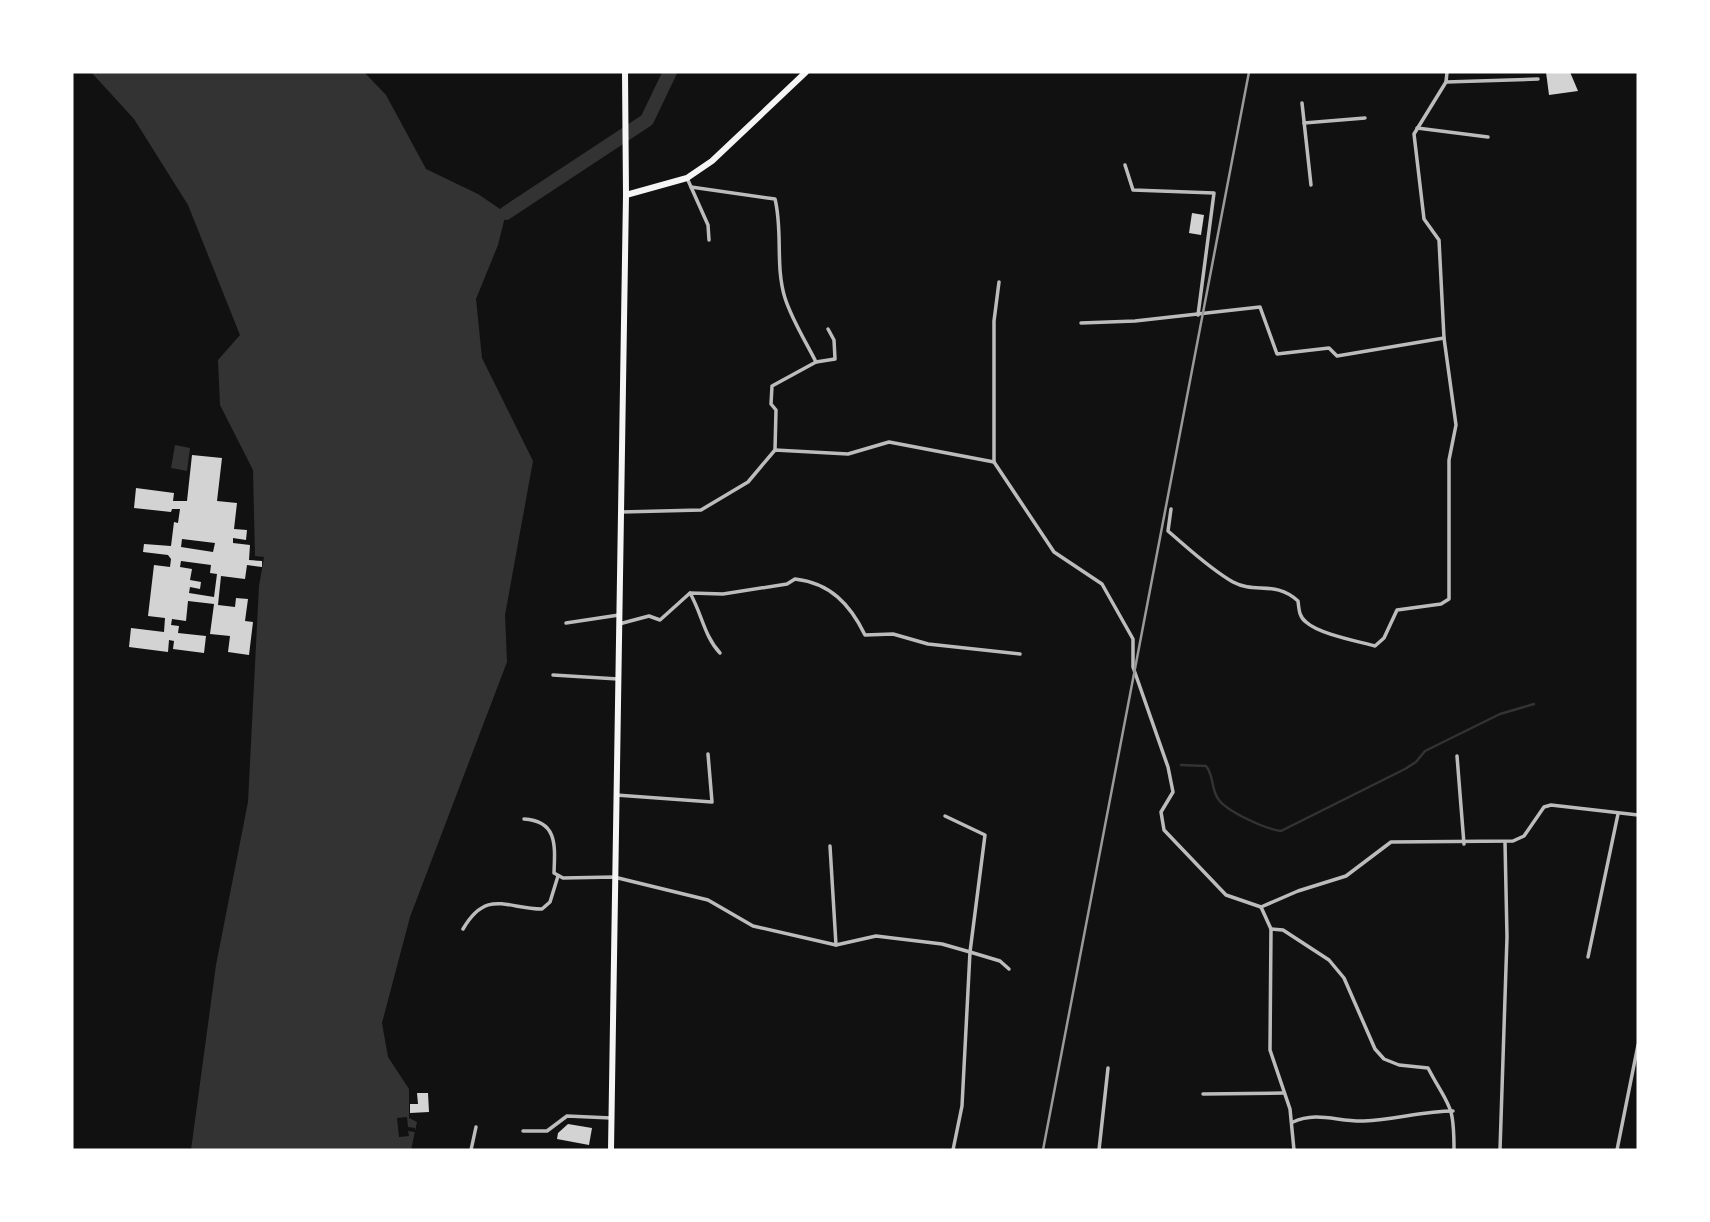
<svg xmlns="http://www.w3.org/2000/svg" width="1710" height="1222" viewBox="0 0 1710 1222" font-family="'Asap Condensed',sans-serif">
<rect width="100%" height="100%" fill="#111"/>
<g fill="#333">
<path d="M 91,72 L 364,72 L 386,95 L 426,169 L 478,194 L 506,213 L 498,245 L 476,299 L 482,358 L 533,461 L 505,615 L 507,662 L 410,917 L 382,1023 L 388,1057 L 409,1089 L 409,1118 L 417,1122 L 411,1150 L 191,1150 L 216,965 L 248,802 L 259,586 L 264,557 L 255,556 L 253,470 L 220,405 L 218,360 L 240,335 L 188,205 L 134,119 Z"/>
<path d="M 175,445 L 190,448 L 187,471 L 171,468 Z"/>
</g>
<path fill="#111" d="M 407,1117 L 408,1127 L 415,1128 L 415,1132 L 408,1131 L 409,1136 L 399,1137 L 397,1118 Z"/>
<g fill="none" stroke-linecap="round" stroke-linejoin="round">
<path stroke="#333" stroke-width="2.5" d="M 1181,765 L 1206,766 C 1214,776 1211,787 1217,797 C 1224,811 1266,829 1281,831 L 1405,769 L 1416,762 L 1425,751 L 1500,714 L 1534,704"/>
<path stroke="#333" stroke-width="14" d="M 506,213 L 647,120 L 670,72"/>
</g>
<g fill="#d3d3d3" fill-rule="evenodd">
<path d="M 1546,72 L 1570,72 L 1578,91 L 1549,95 Z"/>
<path d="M 1192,213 L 1204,215 L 1201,235 L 1189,233 Z"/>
<path d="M 192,455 L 222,458 L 217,501 L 237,503 L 234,529 L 247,530 L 246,540 L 233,538 L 233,543 L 250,545 L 249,560 L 262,561 L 262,567 L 247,565 L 245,579 L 221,576 L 218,605 L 235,607 L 236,598 L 248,599 L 245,621 L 253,622 L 249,655 L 228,652 L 230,636 L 210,634 L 214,604 L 188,601 L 186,621 L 172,619 L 171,625 L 179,626 L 178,633 L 206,636 L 204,653 L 173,649 L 174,641 L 169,640 L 168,652 L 129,647 L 131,628 L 164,632 L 165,618 L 148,616 L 154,565 L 170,567 L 171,559 L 168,555 L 143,552 L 144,544 L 171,546 L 174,522 L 178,523 L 180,509 L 172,509 L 171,512 L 134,508 L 136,488 L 174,493 L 173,501 L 187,501 ZM 182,539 L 215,543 L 213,552 L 181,547 ZM 181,561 L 211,565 L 210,573 L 217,574 L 214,597 L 189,593 L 190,587 L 200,589 L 201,582 L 190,580 L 192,569 L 180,567 Z"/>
<path d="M 417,1093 L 428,1093 L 429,1112 L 410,1113 L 410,1104 L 418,1104 Z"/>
<path d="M 568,1124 L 592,1128 L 589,1145 L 557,1139 L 558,1133 Z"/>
</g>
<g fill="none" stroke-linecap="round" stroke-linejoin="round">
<g stroke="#bcbcbc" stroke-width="3.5">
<path d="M 1447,72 L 1446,82 L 1538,79"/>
<path d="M 1302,103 L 1311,185"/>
<path d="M 1304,123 L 1365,118"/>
<path d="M 1417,128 L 1488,137"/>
<path d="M 1125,165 L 1133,190 L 1214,193 L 1198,315"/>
<path d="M 687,178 L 708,225 L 709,240"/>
<path d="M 691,187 L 775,199 C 783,231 775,266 785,298 C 792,320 806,342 816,362 L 772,386 L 771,404 L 776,410 L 775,450"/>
<path d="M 999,282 L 994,321 L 994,462 L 1054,552 L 1102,584 L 1133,639 L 1133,667 L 1168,767 L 1173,792 L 1161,812 L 1164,830 L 1226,895 L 1261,907 L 1298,891 L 1346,876 L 1391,842 L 1513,841 L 1524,836 L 1544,807 L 1551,805 L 1638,815"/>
<path d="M 1081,323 L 1135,321 L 1260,307 L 1277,354 L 1329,348 L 1337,356 L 1444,338"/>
<path d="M 816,362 L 835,359 L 834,340 L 828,329"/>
<path d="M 1171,509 L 1168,531 C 1188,548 1210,569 1233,582 C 1255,594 1275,580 1298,601 C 1299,609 1299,617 1306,622 C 1319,634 1357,641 1375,646 L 1384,638 L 1397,610 L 1441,604 L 1449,599 L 1449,460 L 1456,425 L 1444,338 L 1439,240 L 1424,219 L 1414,134 L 1446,82"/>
<path d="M 621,512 L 701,510 L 748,482 L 775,450 L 848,454 L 889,442 L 994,462"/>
<path d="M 690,593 C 702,614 704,636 720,653"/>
<path d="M 566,623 L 619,615"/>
<path d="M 619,624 L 649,616 L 660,620 L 690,593 L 723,594 L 787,584 L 795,579 C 830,583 850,604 865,635 L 893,634 L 928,644 L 1020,654"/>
<path d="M 553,675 L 618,679"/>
<path d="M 1457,756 L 1464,844"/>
<path d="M 616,795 L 712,802 L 708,754"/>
<path d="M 945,816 L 985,835 L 970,952 L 1000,961 L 1009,969"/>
<path d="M 524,819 C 558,821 555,846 554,873 L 563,878 L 614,877 L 708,900 L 753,926 L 836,945 L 876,936 L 942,944 L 970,952 L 962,1106 L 953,1150"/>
<path d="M 830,846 L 836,945"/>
<path d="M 1261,907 L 1271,929 L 1270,1050 L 1290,1109 L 1294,1150"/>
<path d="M 463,929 C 487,888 507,909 542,909 L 550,902 L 558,876"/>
<path d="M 1271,929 L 1283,930 L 1329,960 L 1344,978 L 1375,1049 L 1384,1059 L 1399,1065 L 1428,1068 C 1449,1108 1454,1102 1454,1150"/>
<path d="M 1588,957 L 1618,814"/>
<path d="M 1203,1094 L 1283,1093"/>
<path d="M 1293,1122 C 1317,1111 1338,1122 1364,1121 C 1394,1120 1423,1111 1453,1111"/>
<path d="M 523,1131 L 547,1131 L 567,1116 L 611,1118"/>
<path d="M 471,1150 L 476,1127"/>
<path d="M 1099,1150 L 1108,1068"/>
<path d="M 1500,1150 L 1507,937 L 1505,842"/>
<path d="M 1617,1150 L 1638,1045"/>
</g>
<path stroke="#f5f5f5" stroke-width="6" d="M 626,195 L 687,178 L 712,161 L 806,72"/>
<path stroke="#f5f5f5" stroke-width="6" d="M 611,1150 L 626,195 L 625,72"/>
<path stroke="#9a9a9a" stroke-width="2.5" d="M 1043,1150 L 1249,72"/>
</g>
<rect width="1710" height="1222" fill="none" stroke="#ffffff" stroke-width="147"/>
</svg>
